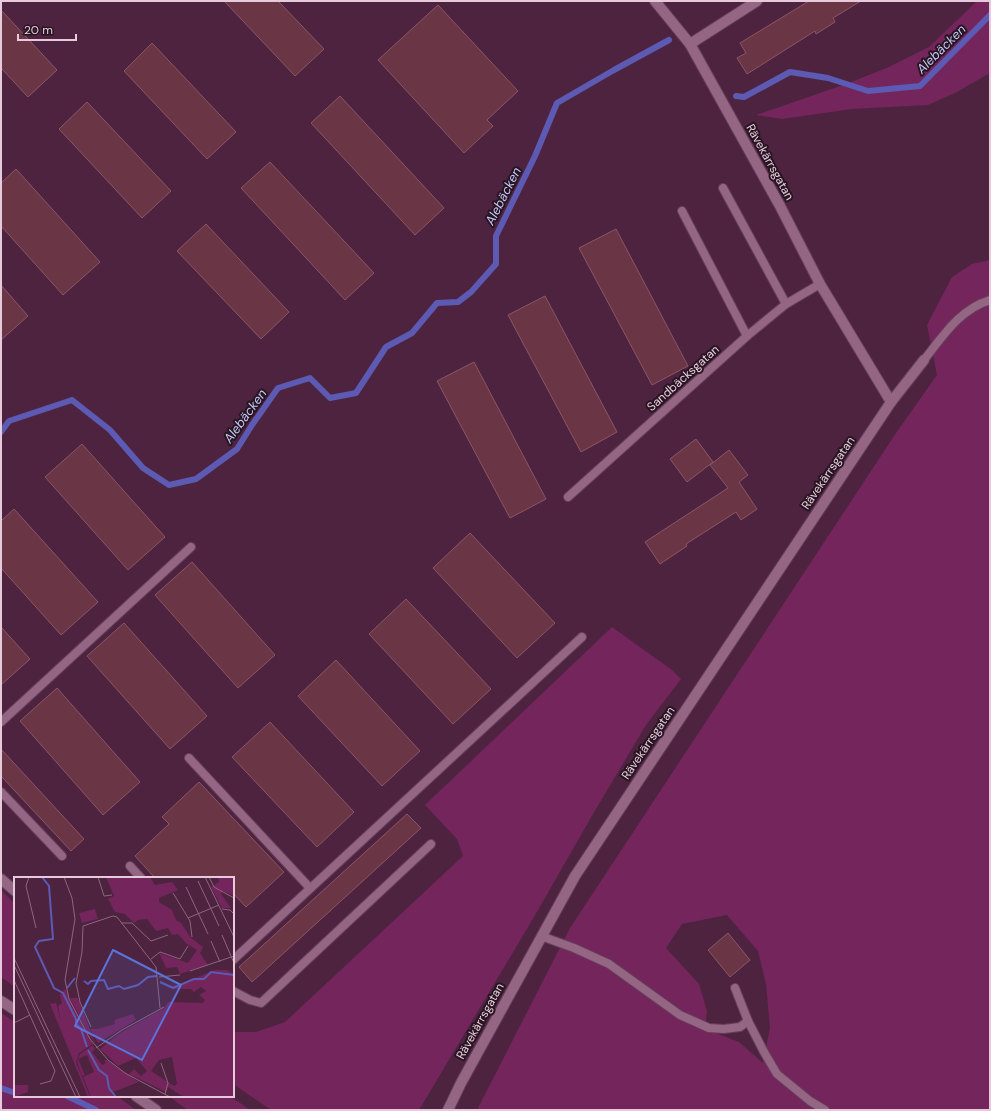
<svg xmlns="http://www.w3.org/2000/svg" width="991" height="1111" viewBox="0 0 991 1111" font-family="'DM Sans',sans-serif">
<rect width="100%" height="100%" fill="#4e2340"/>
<g fill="#73255c" fill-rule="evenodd">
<path d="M 977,1 L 990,1 L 990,73 L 957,92 L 928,105 L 852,109 L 782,119 L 756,115 L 846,84 L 889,67 L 929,47 Z"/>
<path d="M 990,260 L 990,1110 L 477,1110 L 570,928 L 896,433 L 937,375 L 927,325 L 952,277 L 972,264 ZM 727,915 L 758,951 L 766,984 L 770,1028 L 763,1063 L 739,1042 L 705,1029 L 707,1011 L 699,984 L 666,948 L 682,924 Z"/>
<path d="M 612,627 L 672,670 L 681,679 L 646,725 L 593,814 L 534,917 L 419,1110 L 271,1110 L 233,1084 L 233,1032 L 256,1032 L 285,1022 L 463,856 L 457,839 L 425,805 Z"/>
<path d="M 1,890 L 15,904 L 15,987 L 1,977 Z"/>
<path d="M 1,1013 L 15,1022 L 15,1096 L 117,1096 L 136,1110 L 1,1110 Z"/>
<path d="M 168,1096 L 230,1096 L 250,1110 L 188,1110 Z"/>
</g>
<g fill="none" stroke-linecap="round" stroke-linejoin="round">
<g stroke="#5c5ab3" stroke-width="6">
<path d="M 736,96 L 744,97 L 790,72 L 828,78 L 868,91 L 920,86 L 990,15"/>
<path d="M 1,432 L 9,421 L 72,400 L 110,430 L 143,468 L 169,485 L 196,479 L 237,449 L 252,425 L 278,388 L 310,378 L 330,398 L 356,393 L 386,347 L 412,333 L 437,303 L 458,302 L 471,292 L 496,264 L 496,236 L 535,156 L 557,103 L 614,70 L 669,40"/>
<path d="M 1,1088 L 15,1093"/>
<path d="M 67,1096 L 96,1110"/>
</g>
</g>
<g fill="#6a3646" stroke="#8c5565">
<path d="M 224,1 L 278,1 L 324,49 L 295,76 Z"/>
<path d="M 809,1 L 861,1 L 833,18 L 835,22 L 816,34 L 815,31 L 747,74 L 737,58 L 746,53 L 740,43 Z"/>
<path d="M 438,5 L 518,91 L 487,120 L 493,126 L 464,153 L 378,60 Z"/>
<path d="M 1,10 L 57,70 L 28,97 L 1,68 Z"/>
<path d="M 152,43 L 236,132 L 207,159 L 124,71 Z"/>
<path d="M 340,96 L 444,208 L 415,235 L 311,123 Z"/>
<path d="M 87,102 L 171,191 L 142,218 L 59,129 Z"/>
<path d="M 270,162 L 374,273 L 345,300 L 241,188 Z"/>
<path d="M 16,169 L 100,262 L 63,295 L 1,226 L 1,183 Z"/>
<path d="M 206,224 L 289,312 L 261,339 L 177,251 Z"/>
<path d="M 616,229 L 688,366 L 652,385 L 579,248 Z"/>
<path d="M 1,285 L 28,316 L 1,340 Z"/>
<path d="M 545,296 L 617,432 L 581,452 L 508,315 Z"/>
<path d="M 474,362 L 546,499 L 510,518 L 437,381 Z"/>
<path d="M 696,439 L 713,462 L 687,482 L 670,459 Z"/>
<path d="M 82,444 L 165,537 L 128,570 L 45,477 Z"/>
<path d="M 729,450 L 748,475 L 739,482 L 757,509 L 741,520 L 736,512 L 686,544 L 687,546 L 660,564 L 645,542 L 728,488 L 710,465 Z"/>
<path d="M 14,509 L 98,602 L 61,635 L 1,568 L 1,521 Z"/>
<path d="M 470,533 L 555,623 L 517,658 L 433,568 Z"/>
<path d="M 192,562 L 275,655 L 238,688 L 155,595 Z"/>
<path d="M 406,599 L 491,689 L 453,724 L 369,634 Z"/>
<path d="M 124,623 L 207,716 L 170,749 L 87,656 Z"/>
<path d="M 1,627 L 30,659 L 1,685 Z"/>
<path d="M 336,660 L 420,751 L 382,786 L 298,696 Z"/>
<path d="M 57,688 L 140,782 L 103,815 L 20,721 Z"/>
<path d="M 270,722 L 354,812 L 317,847 L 232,757 Z"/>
<path d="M 1,749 L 84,839 L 71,851 L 1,776 Z"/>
<path d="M 199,782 L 284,872 L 246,907 L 233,893 L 233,878 L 155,878 L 135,856 L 169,824 L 162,817 Z"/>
<path d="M 407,814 L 421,828 L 252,982 L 239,967 Z"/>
<path d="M 728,933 L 750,960 L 730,977 L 708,950 Z"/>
</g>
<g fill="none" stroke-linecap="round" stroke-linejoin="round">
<defs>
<g id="service">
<path d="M 723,188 L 786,304"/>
<path d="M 682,211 L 747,336"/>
<path d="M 924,360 C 943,336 960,309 990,300"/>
<path d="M 568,497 L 747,336 L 786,304 L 820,284"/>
<path d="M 1,722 L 191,547"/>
<path d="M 189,758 L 310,888"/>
<path d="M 1,792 L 62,856"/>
<path d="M 130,866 L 141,878"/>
<path d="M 541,936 L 574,948 L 609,964 L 680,1015 L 709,1028 L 724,1029 L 740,1027 L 748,1021"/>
<path d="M 233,960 L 582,637"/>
<path d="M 735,988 L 748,1021 L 764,1052 L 777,1074 L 810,1101 L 825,1110"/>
<path d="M 233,991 L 250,1000 L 261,1003 L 431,844"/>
</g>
<g id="minor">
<path d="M 655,1 L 690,44 L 780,206 L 820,284 L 891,402"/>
<path d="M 690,44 L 757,1"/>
<path d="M 1,879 L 15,891"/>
<path d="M 448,1110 L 461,1083 L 575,876 L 891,402 L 924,360"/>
</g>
<g id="tertiary">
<path d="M 1,1001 L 15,1010"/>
<path d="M 136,1096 L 156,1110"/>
</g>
</defs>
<use href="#service" stroke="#65405a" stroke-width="10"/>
<use href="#minor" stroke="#65405a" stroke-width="12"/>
<use href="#tertiary" stroke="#65405a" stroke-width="12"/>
<use href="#service" stroke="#956584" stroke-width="8"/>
<use href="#minor" stroke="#956584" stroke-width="10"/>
<use href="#tertiary" stroke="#956584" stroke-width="10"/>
</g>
<g text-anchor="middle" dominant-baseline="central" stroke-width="4" stroke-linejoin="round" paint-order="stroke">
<g font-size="12" fill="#e7cbdc" stroke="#281522">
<text transform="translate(770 162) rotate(61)">Rävekärrsgatan</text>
<text transform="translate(683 378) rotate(-42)">Sandbäcksgatan</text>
<text transform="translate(828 473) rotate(-56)">Rävekärrsgatan</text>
<text transform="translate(648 743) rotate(-56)">Rävekärrsgatan</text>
<text transform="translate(480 1021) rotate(-61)">Rävekärrsgatan</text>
</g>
<g font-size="13" font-style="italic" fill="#c4c8f8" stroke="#281522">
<text transform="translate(941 49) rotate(-45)">Alebäcken</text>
<text transform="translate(503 196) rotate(-63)">Alebäcken</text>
<text transform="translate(245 416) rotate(-54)">Alebäcken</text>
</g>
</g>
<g transform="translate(14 877)">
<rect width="220" height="220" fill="#4e2340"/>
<path d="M 92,0 L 136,0 L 141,8 L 158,5 L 164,13 L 145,21 L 145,25 L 158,33 L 162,43 L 167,46 L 177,61 L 189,70 L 186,76 L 194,88 L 166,97 L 163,90 L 152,91 L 145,76 L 174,86 L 183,73 L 173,67 L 164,57 L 158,58 L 154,51 L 142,54 L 133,42 L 124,43 L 120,46 L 111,37 L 101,35 L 94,22 L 100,19 ZM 204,0 L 220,0 L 220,19 L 209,14 L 207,17 L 217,31 L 208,31 L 197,10 L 205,5 ZM 81,32 L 84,42 L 68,46 L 65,36 ZM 201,93 L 213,93 L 220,97 L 220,220 L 170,220 L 154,210 L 152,215 L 115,197 L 120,192 L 127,199 L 133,194 L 122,181 L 104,189 L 86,172 L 106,156 L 150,131 L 154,125 L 189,126 L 191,123 L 185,118 L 192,114 L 187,110 L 180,115 L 177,112 L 159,112 L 147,107 L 161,109 ZM 158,180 L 163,207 L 160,209 L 137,194 L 145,183 ZM 51,112 L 79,167 L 65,176 L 62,185 L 76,220 L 74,220 L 36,127 L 42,126 L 47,145 L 44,129 L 48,126 L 46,118 ZM 56,121 L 64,121 L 81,166 L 74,156 ZM 119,137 L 122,143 L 84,166 L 76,152 L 83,152 L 101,147 L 100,143 ZM 79,168 L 81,172 L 78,175 L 88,188 L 92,186 L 90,183 L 93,183 L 125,205 L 99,215 L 102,220 L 77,220 L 69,200 L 80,195 L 73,178 L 64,182 L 71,198 L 68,199 L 63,184 L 66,177 ZM 0,208 L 14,208 L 14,215 L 0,220 Z" fill="#73255c" fill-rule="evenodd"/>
<path fill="none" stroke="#5c5ab3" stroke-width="2" d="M 28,0 L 35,9 L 39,62 L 25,64 L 21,70 L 40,111 L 49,116 L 62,142 L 62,147 L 67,152 L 73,170M 70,104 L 74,107 L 77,104 L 90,103 L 94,112 L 105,109 L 110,112 L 124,108 L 134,100 L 143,99M 146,105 L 159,111 L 180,102 L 190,102 L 197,95 L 220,98M 53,111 L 61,101M 74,173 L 85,193 L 93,199 L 95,211 L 102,220"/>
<path fill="none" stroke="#8b667e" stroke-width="1" d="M 15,0 L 12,9 L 22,51M 50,0 L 58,21 L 61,42 L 51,103 L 55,122 L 76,162 L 94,183 L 111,196 L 156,220M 84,0 L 90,19 L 98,18M 191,0 L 220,60M 195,0 L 200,10 L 220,21M 184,4 L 205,49M 172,10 L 194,57M 159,16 L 176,44 L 178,60M 208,32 L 216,33 L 220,37M 174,41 L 205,28M 107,46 L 118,46 L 137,64 L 154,58M 208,58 L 220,86M 197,64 L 206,85M 0,81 L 66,220M 137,82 L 146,75 L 166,82 L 174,69M 0,88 L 62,220M 176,94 L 220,79M 145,100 L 166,98M 0,103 L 41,194 L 37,204 L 26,207M 0,146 L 16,138M 77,150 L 66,125 L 62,106 L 68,75 L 69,49 L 99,39 L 103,40 L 142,90 L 146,131M 82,171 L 108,153 L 150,130M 147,186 L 154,206 L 151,217"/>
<path fill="#5a74d9" fill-opacity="0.15" stroke="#5a74d9" stroke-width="2" d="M 99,73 L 167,108 L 128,183 L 61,149 Z"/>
<rect width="220" height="220" fill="none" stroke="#e7cbdc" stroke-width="2"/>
</g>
<rect width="991" height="1111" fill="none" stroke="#e7cbdc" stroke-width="4"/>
<path d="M18 34v6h58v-6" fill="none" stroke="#e7cbdc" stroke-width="2"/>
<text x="24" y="34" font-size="12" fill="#e7cbdc" stroke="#281522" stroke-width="3" paint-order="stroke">20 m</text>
</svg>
